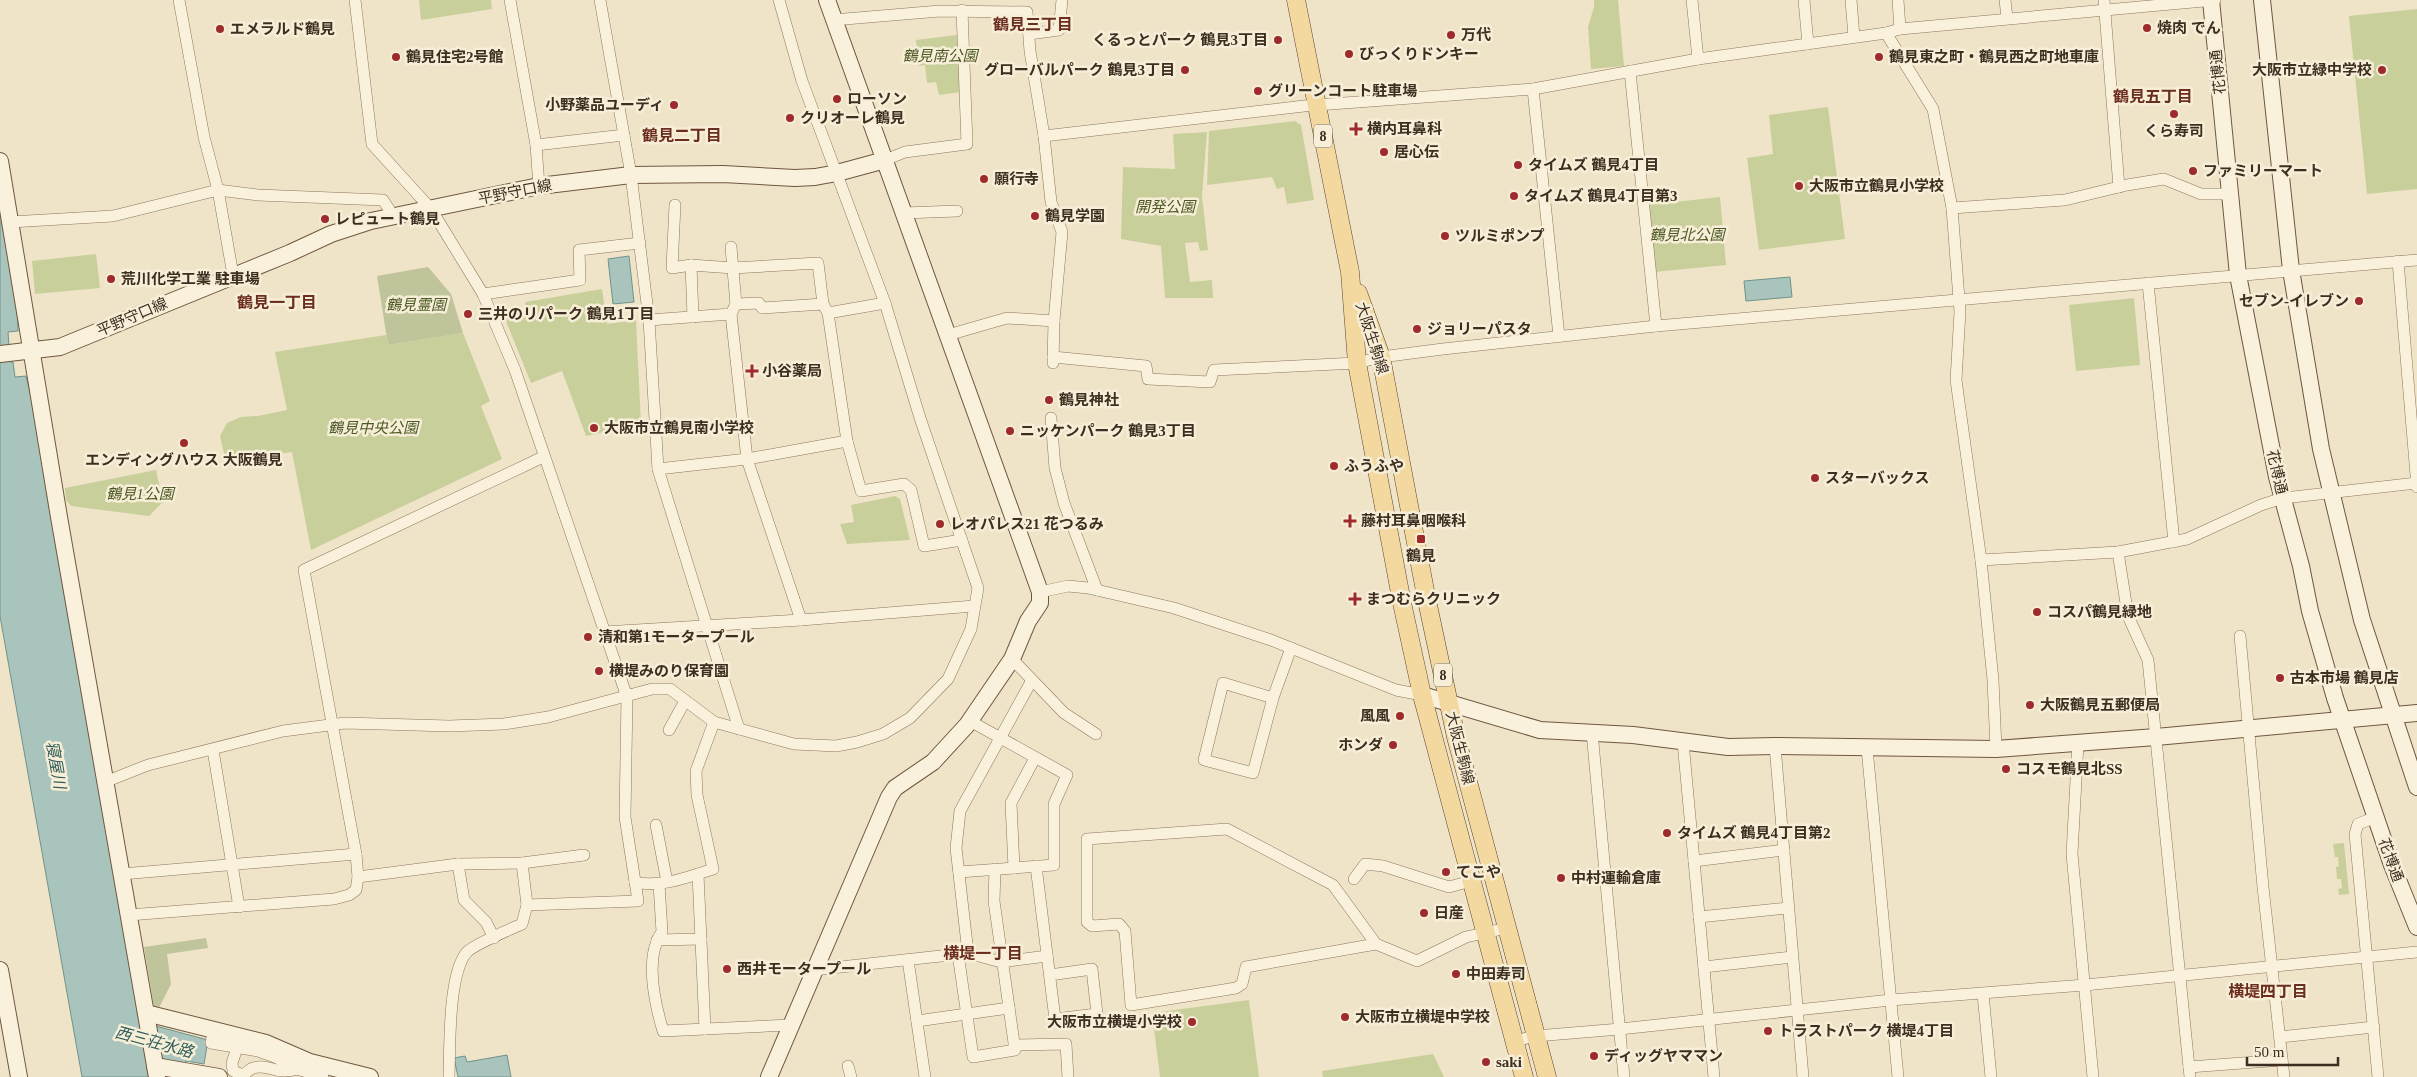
<svg xmlns="http://www.w3.org/2000/svg" width="2417" height="1077" viewBox="0 0 2417 1077" font-family="'Times New Roman','Noto Sans JP',serif">
<rect width="100%" height="100%" fill="#f0e4c8"/>
<g fill="#c9cf9b">
<path d="M 419,0 L 491,0 L 492,9 L 421,20 Z"/>
<path d="M 1594,0 L 1618,0 L 1624,66 L 1591,69 L 1588,27 L 1594,7 Z"/>
<path d="M 2417,9 L 2417,189 L 2367,194 L 2349,16 Z"/>
<path d="M 957,35 L 961,92 L 939,95 L 936,82 L 927,83 L 925,65 L 919,66 L 916,40 Z"/>
<path d="M 1828,107 L 1845,239 L 1759,250 L 1747,158 L 1773,154 L 1769,115 Z"/>
<path d="M 1295,121 L 1301,125 L 1314,200 L 1287,204 L 1284,187 L 1277,189 L 1272,177 L 1207,185 L 1209,131 Z"/>
<path d="M 1207,132 L 1202,196 L 1208,250 L 1200,251 L 1198,242 L 1185,243 L 1190,282 L 1212,280 L 1213,298 L 1165,298 L 1161,246 L 1121,239 L 1123,167 L 1175,169 L 1173,134 Z"/>
<path d="M 1720,197 L 1726,265 L 1654,272 L 1647,205 Z"/>
<path d="M 96,254 L 100,288 L 35,294 L 32,261 Z"/>
<path d="M 602,289 L 607,324 L 636,320 L 641,424 L 586,436 L 562,371 L 531,383 L 503,314 L 526,310 L 525,302 Z"/>
<path d="M 2134,298 L 2140,365 L 2076,371 L 2069,305 Z"/>
<path d="M 463,333 L 490,401 L 481,406 L 502,459 L 311,550 L 292,452 L 226,462 L 220,436 L 227,423 L 241,417 L 258,416 L 287,410 L 275,352 L 386,335 L 388,345 Z"/>
<path d="M 156,470 L 163,502 L 149,516 L 71,506 L 66,500 L 65,488 Z"/>
<path d="M 895,496 L 900,499 L 910,540 L 847,544 L 840,524 L 854,522 L 851,505 Z"/>
<path d="M 2344,843 L 2349,894 L 2339,895 L 2338,889 L 2342,888 L 2341,879 L 2337,879 L 2336,867 L 2339,866 L 2338,857 L 2335,857 L 2333,844 Z"/>
<path d="M 1249,1000 L 1259,1077 L 1160,1077 L 1152,1013 Z"/>
<path d="M 1433,1054 L 1444,1077 L 1323,1077 L 1322,1071 Z"/>
</g>
<g fill="#bfc49a">
<path d="M 428,267 L 451,294 L 463,333 L 388,345 L 377,276 Z"/>
<path d="M 206,938 L 208,948 L 167,954 L 171,984 L 159,1008 L 154,1007 L 144,947 Z"/>
</g>
<g fill="#a9c4bc" stroke="#6f938a">
<path d="M 0,205 L 17,305 L 18,331 L 8,332 L 10,362 L 13,362 L 15,377 L 26,376 L 41,437 L 141,1022 L 208,1040 L 204,1064 L 186,1061 L 185,1065 L 161,1058 L 151,1077 L 82,1077 L 0,616 Z"/>
<path d="M 629,256 L 634,302 L 613,304 L 608,259 Z"/>
<path d="M 1790,277 L 1792,297 L 1746,301 L 1744,281 Z"/>
<path d="M 507,1055 L 511,1077 L 458,1077 L 454,1058 L 465,1056 L 467,1062 Z"/>
</g>
<g fill="none" stroke-linecap="round" stroke-linejoin="round">
<defs>
<g id="street">
<path d="M 179,0 L 204,137 L 218,190 L 233,275"/>
<path d="M 355,0 L 372,144 L 431,209 L 483,294 L 515,370 L 627,697 L 625,817 L 638,901 L 527,905 L 522,924 C 511,929 475,944 467,952 C 448,973 450,1049 449,1077"/>
<path d="M 510,0 L 536,145 L 539,186"/>
<path d="M 600,0 L 631,175 L 649,320 L 658,469 L 739,729"/>
<path d="M 1692,0 L 1698,59"/>
<path d="M 1804,0 L 1808,44"/>
<path d="M 1851,0 L 1854,37"/>
<path d="M 1898,0 L 1900,29"/>
<path d="M 2005,0 L 2007,18"/>
<path d="M 2104,0 L 2119,187"/>
<path d="M 833,20 L 940,11 L 1027,12 L 1030,51 L 1044,136 L 1051,202 L 1062,232 L 1054,321 L 1053,363"/>
<path d="M 1886,33 L 1933,109 L 1952,208 L 1960,312 L 1956,380 L 1981,560 L 1993,680 L 1996,749"/>
<path d="M 1029,34 L 1059,30 L 1062,0"/>
<path d="M 1630,71 L 1656,326"/>
<path d="M 1533,89 L 1559,336"/>
<path d="M 1044,136 L 1304,106 L 1533,89 L 1698,59 L 1886,33 L 1900,29 L 2215,0"/>
<path d="M 536,145 L 624,135"/>
<path d="M 885,160 L 905,152 L 967,144 L 962,10"/>
<path d="M 675,205 L 672,268 L 691,265 L 733,268 L 818,263 L 823,304"/>
<path d="M 1952,208 L 2065,200 L 2127,185 L 2164,179 L 2201,194 L 2231,194"/>
<path d="M 904,213 L 957,211"/>
<path d="M 10,222 L 113,216 L 218,190 L 258,195 L 383,200 L 394,217"/>
<path d="M 731,247 L 736,304"/>
<path d="M 2398,261 L 2417,487"/>
<path d="M 691,265 L 693,317"/>
<path d="M 2148,283 L 2174,542"/>
<path d="M 483,294 L 580,280 L 579,250 L 640,243"/>
<path d="M 828,313 L 885,303"/>
<path d="M 731,314 L 747,459 L 801,620 L 974,606"/>
<path d="M 649,320 L 731,314 L 736,304 L 759,303 L 762,308 L 823,304 L 828,313 L 847,441 L 861,491 L 904,484 L 911,490 L 924,546 L 962,540"/>
<path d="M 948,335 L 1007,318 L 1054,321"/>
<path d="M 1053,357 L 1146,366 L 1148,379 L 1210,382 L 1214,370 L 1357,363 L 1381,357 L 1443,349 L 1656,326 L 2417,260"/>
<path d="M 1051,418 L 1055,468 L 1064,503 L 1097,590"/>
<path d="M 658,469 L 747,459 L 847,441"/>
<path d="M 2118,552 L 2128,616 L 2148,660 L 2190,1077"/>
<path d="M 1981,560 L 2118,552 L 2187,539 L 2261,505 L 2283,498 L 2417,483"/>
<path d="M 1040,592 L 1068,586 L 1088,588 L 1174,608 L 1271,640 L 1396,690 L 1422,695"/>
<path d="M 604,632 L 801,620"/>
<path d="M 2240,636 L 2263,887 L 2284,1077"/>
<path d="M 1012,659 L 1064,713 L 1096,734"/>
<path d="M 1273,698 L 1223,683 L 1204,760 L 1253,773 L 1273,698 L 1291,648"/>
<path d="M 669,730 L 685,701"/>
<path d="M 1592,732 L 1624,1077"/>
<path d="M 1683,742 L 1714,1077"/>
<path d="M 2078,743 L 2072,854 L 2093,1077"/>
<path d="M 1775,746 L 1803,1077"/>
<path d="M 1867,748 L 1898,1077"/>
<path d="M 213,750 L 239,907"/>
<path d="M 105,782 L 148,765 L 283,731 L 345,723 L 449,726 L 504,724 L 548,717 L 652,689 L 670,689 L 714,722 L 794,744 L 836,746 L 857,742 L 883,734 L 910,718 L 948,679 L 971,629 L 978,588 L 920,418 L 885,303 L 802,81 L 779,0"/>
<path d="M 2376,817 L 2358,824 L 2355,834 L 2378,1077"/>
<path d="M 656,825 L 667,882"/>
<path d="M 1694,861 L 1784,850"/>
<path d="M 522,863 L 527,905"/>
<path d="M 458,864 L 464,900 L 486,922 L 494,938"/>
<path d="M 1036,866 L 1055,1019 L 1097,1014 L 1092,969 L 1050,975"/>
<path d="M 1014,868 L 1011,803 L 1035,758"/>
<path d="M 959,872 L 1054,865 L 1054,804 L 1067,775 L 970,721"/>
<path d="M 122,874 L 356,854"/>
<path d="M 698,874 L 705,1029"/>
<path d="M 358,877 L 458,864 L 522,863 L 584,855"/>
<path d="M 1354,879 L 1365,864 L 1383,866 L 1449,887 L 1471,881"/>
<path d="M 635,882 C 660,888 689,877 713,869 L 697,795 L 696,771 L 714,722"/>
<path d="M 659,884 L 662,932 C 644,957 655,1004 663,1031 L 791,1025"/>
<path d="M 129,915 L 334,899 L 349,895 L 356,890 L 358,877 L 356,854 L 304,570 L 543,457"/>
<path d="M 1699,917 L 1788,908"/>
<path d="M 657,940 L 701,939"/>
<path d="M 1376,944 L 1333,885 L 1227,829 L 1087,839 L 1087,922 L 1092,926 L 1119,924 L 1125,931 L 1131,1005 L 1236,988 L 1242,984 L 1246,967 L 1376,944 L 1417,961 L 1466,937 L 1507,928"/>
<path d="M 968,953 L 956,848 L 960,811 L 1032,680"/>
<path d="M 958,954 L 973,1057 L 1015,1050 L 994,901 L 995,869"/>
<path d="M 908,960 L 925,1077"/>
<path d="M 1704,967 L 1792,957"/>
<path d="M 813,970 L 968,953 L 1001,962 L 1047,956"/>
<path d="M 1983,994 L 1991,1077"/>
<path d="M 917,1021 L 1009,1008"/>
<path d="M 214,1029 L 211,1043 L 258,1051 L 275,1057 L 297,1069 L 323,1077"/>
<path d="M 2280,1037 L 2374,1027"/>
<path d="M 1514,1041 L 1536,1036 L 1620,1029 L 1891,1000 L 2085,985 L 2417,952"/>
<path d="M 1014,1045 L 1066,1044 L 1068,1077"/>
<path d="M 237,1048 L 232,1063 L 233,1071 L 243,1075 C 246,1073 250,1069 253,1068 C 270,1063 276,1076 297,1069"/>
<path d="M 848,1066 L 851,1077"/>
<path d="M 2189,1067 L 2282,1060"/>
</g>
<g id="secondary">
<path d="M 2211,0 L 2238,275 L 2277,477 L 2301,566 L 2310,611 L 2335,698 L 2392,865 L 2417,927"/>
<path d="M 2262,0 L 2291,270 L 2321,449 L 2362,620 L 2417,787"/>
<path d="M 0,161 L 59,517 L 157,1077"/>
<path d="M 0,354 L 60,347 L 290,253 L 331,234 L 371,221 L 539,186 L 631,175 L 723,174 L 795,178 L 815,177 L 837,173 L 885,160"/>
<path d="M 1422,695 L 1540,730 L 1633,735 L 1728,747 L 1775,746 L 1996,749 L 2156,737 L 2417,713"/>
<path d="M 0,970 L 19,1077"/>
<path d="M 146,1013 L 266,1043 L 310,1062 L 370,1077"/>
<path d="M 155,1066 L 219,1077"/>
<path d="M 769,1077 L 889,797 L 895,788 L 933,762 L 967,725 L 1012,659 L 1028,621 L 1040,603 L 1040,592 L 1035,578 L 827,0"/>
</g>
<g id="primary">
<path d="M 1296,0 L 1350,272 L 1357,363 L 1402,603 L 1422,695 L 1524,1077"/>
<path d="M 1358,293 L 1381,357 L 1426,596 L 1456,737 L 1547,1077"/>
</g>
</defs>
<use href="#street" stroke="#8d765c" stroke-width="12"/>
<use href="#secondary" stroke="#6f573f" stroke-width="18"/>
<use href="#primary" stroke="#5b4430" stroke-width="19"/>
<use href="#street" stroke="#faf1dc" stroke-width="11"/>
<use href="#secondary" stroke="#faf1dc" stroke-width="16"/>
<use href="#primary" stroke="#f3d9a0" stroke-width="18"/>
</g>
<g fill="#9e2a2b" stroke="#f7eed8" stroke-width="2">
<circle cx="2147" cy="28" r="5"/>
<circle cx="220" cy="29" r="5"/>
<circle cx="1451" cy="35" r="5"/>
<circle cx="1278" cy="40" r="5"/>
<circle cx="1349" cy="54" r="5"/>
<circle cx="396" cy="57" r="5"/>
<circle cx="1879" cy="57" r="5"/>
<circle cx="1185" cy="70" r="5"/>
<circle cx="2382" cy="70" r="5"/>
<circle cx="1258" cy="91" r="5"/>
<circle cx="837" cy="99" r="5"/>
<circle cx="674" cy="105" r="5"/>
<circle cx="2174" cy="114" r="5"/>
<circle cx="790" cy="118" r="5"/>
<path d="M1353.5 121.5h5v5h5v5h-5v5h-5v-5h-5v-5h5z"/>
<circle cx="1384" cy="152" r="5"/>
<circle cx="1518" cy="165" r="5"/>
<circle cx="2193" cy="171" r="5"/>
<circle cx="984" cy="179" r="5"/>
<circle cx="1799" cy="186" r="5"/>
<circle cx="1514" cy="196" r="5"/>
<circle cx="1035" cy="216" r="5"/>
<circle cx="325" cy="219" r="5"/>
<circle cx="1445" cy="236" r="5"/>
<circle cx="111" cy="279" r="5"/>
<circle cx="2359" cy="301" r="5"/>
<circle cx="468" cy="314" r="5"/>
<circle cx="1417" cy="329" r="5"/>
<path d="M749.5 363.5h5v5h5v5h-5v5h-5v-5h-5v-5h5z"/>
<circle cx="1049" cy="400" r="5"/>
<circle cx="594" cy="428" r="5"/>
<circle cx="1010" cy="431" r="5"/>
<circle cx="184" cy="443" r="5"/>
<circle cx="1334" cy="466" r="5"/>
<circle cx="1815" cy="478" r="5"/>
<path d="M1347.5 513.5h5v5h5v5h-5v5h-5v-5h-5v-5h5z"/>
<circle cx="940" cy="524" r="5"/>
<rect x="1416" y="534" width="10" height="10" rx="2.5"/>
<path d="M1352.5 591.5h5v5h5v5h-5v5h-5v-5h-5v-5h5z"/>
<circle cx="2037" cy="612" r="5"/>
<circle cx="588" cy="637" r="5"/>
<circle cx="599" cy="671" r="5"/>
<circle cx="2280" cy="678" r="5"/>
<circle cx="2030" cy="705" r="5"/>
<circle cx="1400" cy="716" r="5"/>
<circle cx="1393" cy="745" r="5"/>
<circle cx="2006" cy="769" r="5"/>
<circle cx="1667" cy="833" r="5"/>
<circle cx="1446" cy="872" r="5"/>
<circle cx="1561" cy="878" r="5"/>
<circle cx="1424" cy="913" r="5"/>
<circle cx="727" cy="969" r="5"/>
<circle cx="1456" cy="974" r="5"/>
<circle cx="1345" cy="1017" r="5"/>
<circle cx="1192" cy="1022" r="5"/>
<circle cx="1768" cy="1031" r="5"/>
<circle cx="1594" cy="1056" r="5"/>
<circle cx="1486" cy="1062" r="5"/>
</g>
<g text-anchor="middle" dominant-baseline="central" stroke-width="5" stroke-linejoin="round" paint-order="stroke">
<g fill="#f7eed8" stroke="#756857" stroke-width="1">
<rect x="1314" y="124.5" width="18" height="23" rx="4"/>
<rect x="1434" y="663.5" width="18" height="23" rx="4"/>
</g>
<g font-size="14" font-weight="bold" fill="#3d2e20">
<text x="1323" y="136">8</text>
<text x="1443" y="675">8</text>
</g>
<g font-size="15" font-weight="bold" fill="#3d2e20" stroke="#f7eed8" text-anchor="start">
<text x="2157" y="28">焼肉 でん</text>
<text x="230" y="29">エメラルド鶴見</text>
<text x="1461" y="35">万代</text>
<text x="1268" y="40" text-anchor="end">くるっとパーク 鶴見3丁目</text>
<text x="1359" y="54">びっくりドンキー</text>
<text x="406" y="57">鶴見住宅2号館</text>
<text x="1889" y="57">鶴見東之町・鶴見西之町地車庫</text>
<text x="1175" y="70" text-anchor="end">グローバルパーク 鶴見3丁目</text>
<text x="2372" y="70" text-anchor="end">大阪市立緑中学校</text>
<text x="1268" y="91">グリーンコート駐車場</text>
<text x="847" y="99">ローソン</text>
<text x="664" y="105" text-anchor="end">小野薬品ユーディ</text>
<text x="800" y="118">クリオーレ鶴見</text>
<text x="1367" y="129">横内耳鼻科</text>
<text x="2174" y="131" text-anchor="middle">くら寿司</text>
<text x="1394" y="152">居心伝</text>
<text x="1528" y="165">タイムズ 鶴見4丁目</text>
<text x="2203" y="171">ファミリーマート</text>
<text x="994" y="179">願行寺</text>
<text x="1809" y="186">大阪市立鶴見小学校</text>
<text x="1524" y="196">タイムズ 鶴見4丁目第3</text>
<text x="1045" y="216">鶴見学園</text>
<text x="335" y="219">レピュート鶴見</text>
<text x="1455" y="236">ツルミポンプ</text>
<text x="121" y="279">荒川化学工業 駐車場</text>
<text x="2349" y="301" text-anchor="end">セブン-イレブン</text>
<text x="478" y="314">三井のリパーク 鶴見1丁目</text>
<text x="1427" y="329">ジョリーパスタ</text>
<text x="762" y="371">小谷薬局</text>
<text x="1059" y="400">鶴見神社</text>
<text x="604" y="428">大阪市立鶴見南小学校</text>
<text x="1020" y="431">ニッケンパーク 鶴見3丁目</text>
<text x="184" y="460" text-anchor="middle">エンディングハウス 大阪鶴見</text>
<text x="1344" y="466">ふうふや</text>
<text x="1825" y="478">スターバックス</text>
<text x="1361" y="521">藤村耳鼻咽喉科</text>
<text x="950" y="524">レオパレス21 花つるみ</text>
<text x="1421" y="556" text-anchor="middle">鶴見</text>
<text x="1366" y="599">まつむらクリニック</text>
<text x="2047" y="612">コスパ鶴見緑地</text>
<text x="598" y="637">清和第1モータープール</text>
<text x="609" y="671">横堤みのり保育園</text>
<text x="2290" y="678">古本市場 鶴見店</text>
<text x="2040" y="705">大阪鶴見五郵便局</text>
<text x="1390" y="716" text-anchor="end">風風</text>
<text x="1383" y="745" text-anchor="end">ホンダ</text>
<text x="2016" y="769">コスモ鶴見北SS</text>
<text x="1677" y="833">タイムズ 鶴見4丁目第2</text>
<text x="1456" y="872">てこや</text>
<text x="1571" y="878">中村運輸倉庫</text>
<text x="1434" y="913">日産</text>
<text x="737" y="969">西井モータープール</text>
<text x="1466" y="974">中田寿司</text>
<text x="1355" y="1017">大阪市立横堤中学校</text>
<text x="1182" y="1022" text-anchor="end">大阪市立横堤小学校</text>
<text x="1778" y="1031">トラストパーク 横堤4丁目</text>
<text x="1604" y="1056">ディッグヤママン</text>
<text x="1496" y="1062">saki</text>
</g>
<g font-size="15" font-style="italic" fill="#4d5a26" stroke="#f7eed8">
<text x="940" y="56">鶴見南公園</text>
<text x="1165" y="207">開発公園</text>
<text x="1687" y="235">鶴見北公園</text>
<text x="416" y="305">鶴見霊園</text>
<text x="373" y="428">鶴見中央公園</text>
<text x="140" y="494">鶴見1公園</text>
</g>
<g font-size="15" fill="#3d2e20" stroke="#f7eed8">
<text transform="translate(2218 72) rotate(-96)">花博通</text>
<text transform="translate(515 192) rotate(-11)">平野守口線</text>
<text transform="translate(132 317) rotate(-23)">平野守口線</text>
<text transform="translate(1372 338) rotate(72)">大阪生駒線</text>
<text transform="translate(2277 472) rotate(77)">花博通</text>
<text transform="translate(1460 748) rotate(76)">大阪生駒線</text>
<text transform="translate(2391 860) rotate(70)">花博通</text>
</g>
<g font-size="16" font-weight="bold" fill="#6b2e1e" stroke="#f7eed8">
<text x="1033" y="24">鶴見三丁目</text>
<text x="2153" y="96">鶴見五丁目</text>
<text x="682" y="135">鶴見二丁目</text>
<text x="277" y="302">鶴見一丁目</text>
<text x="983" y="953">横堤一丁目</text>
<text x="2268" y="991">横堤四丁目</text>
</g>
<g font-size="16" font-style="italic" fill="#2f5d5a" stroke="#f7eed8">
<text transform="translate(56 765) rotate(80)">寝屋川</text>
<text transform="translate(154 1042) rotate(15)">西三荘水路</text>
</g>
</g>
<path d="M2247 1057v8h91v-8" fill="none" stroke="#3d2e20" stroke-width="2.5"/>
<text x="2254" y="1057" font-size="15" fill="#3d2e20" stroke="#f7eed8" stroke-width="4" paint-order="stroke">50 m</text>
</svg>
